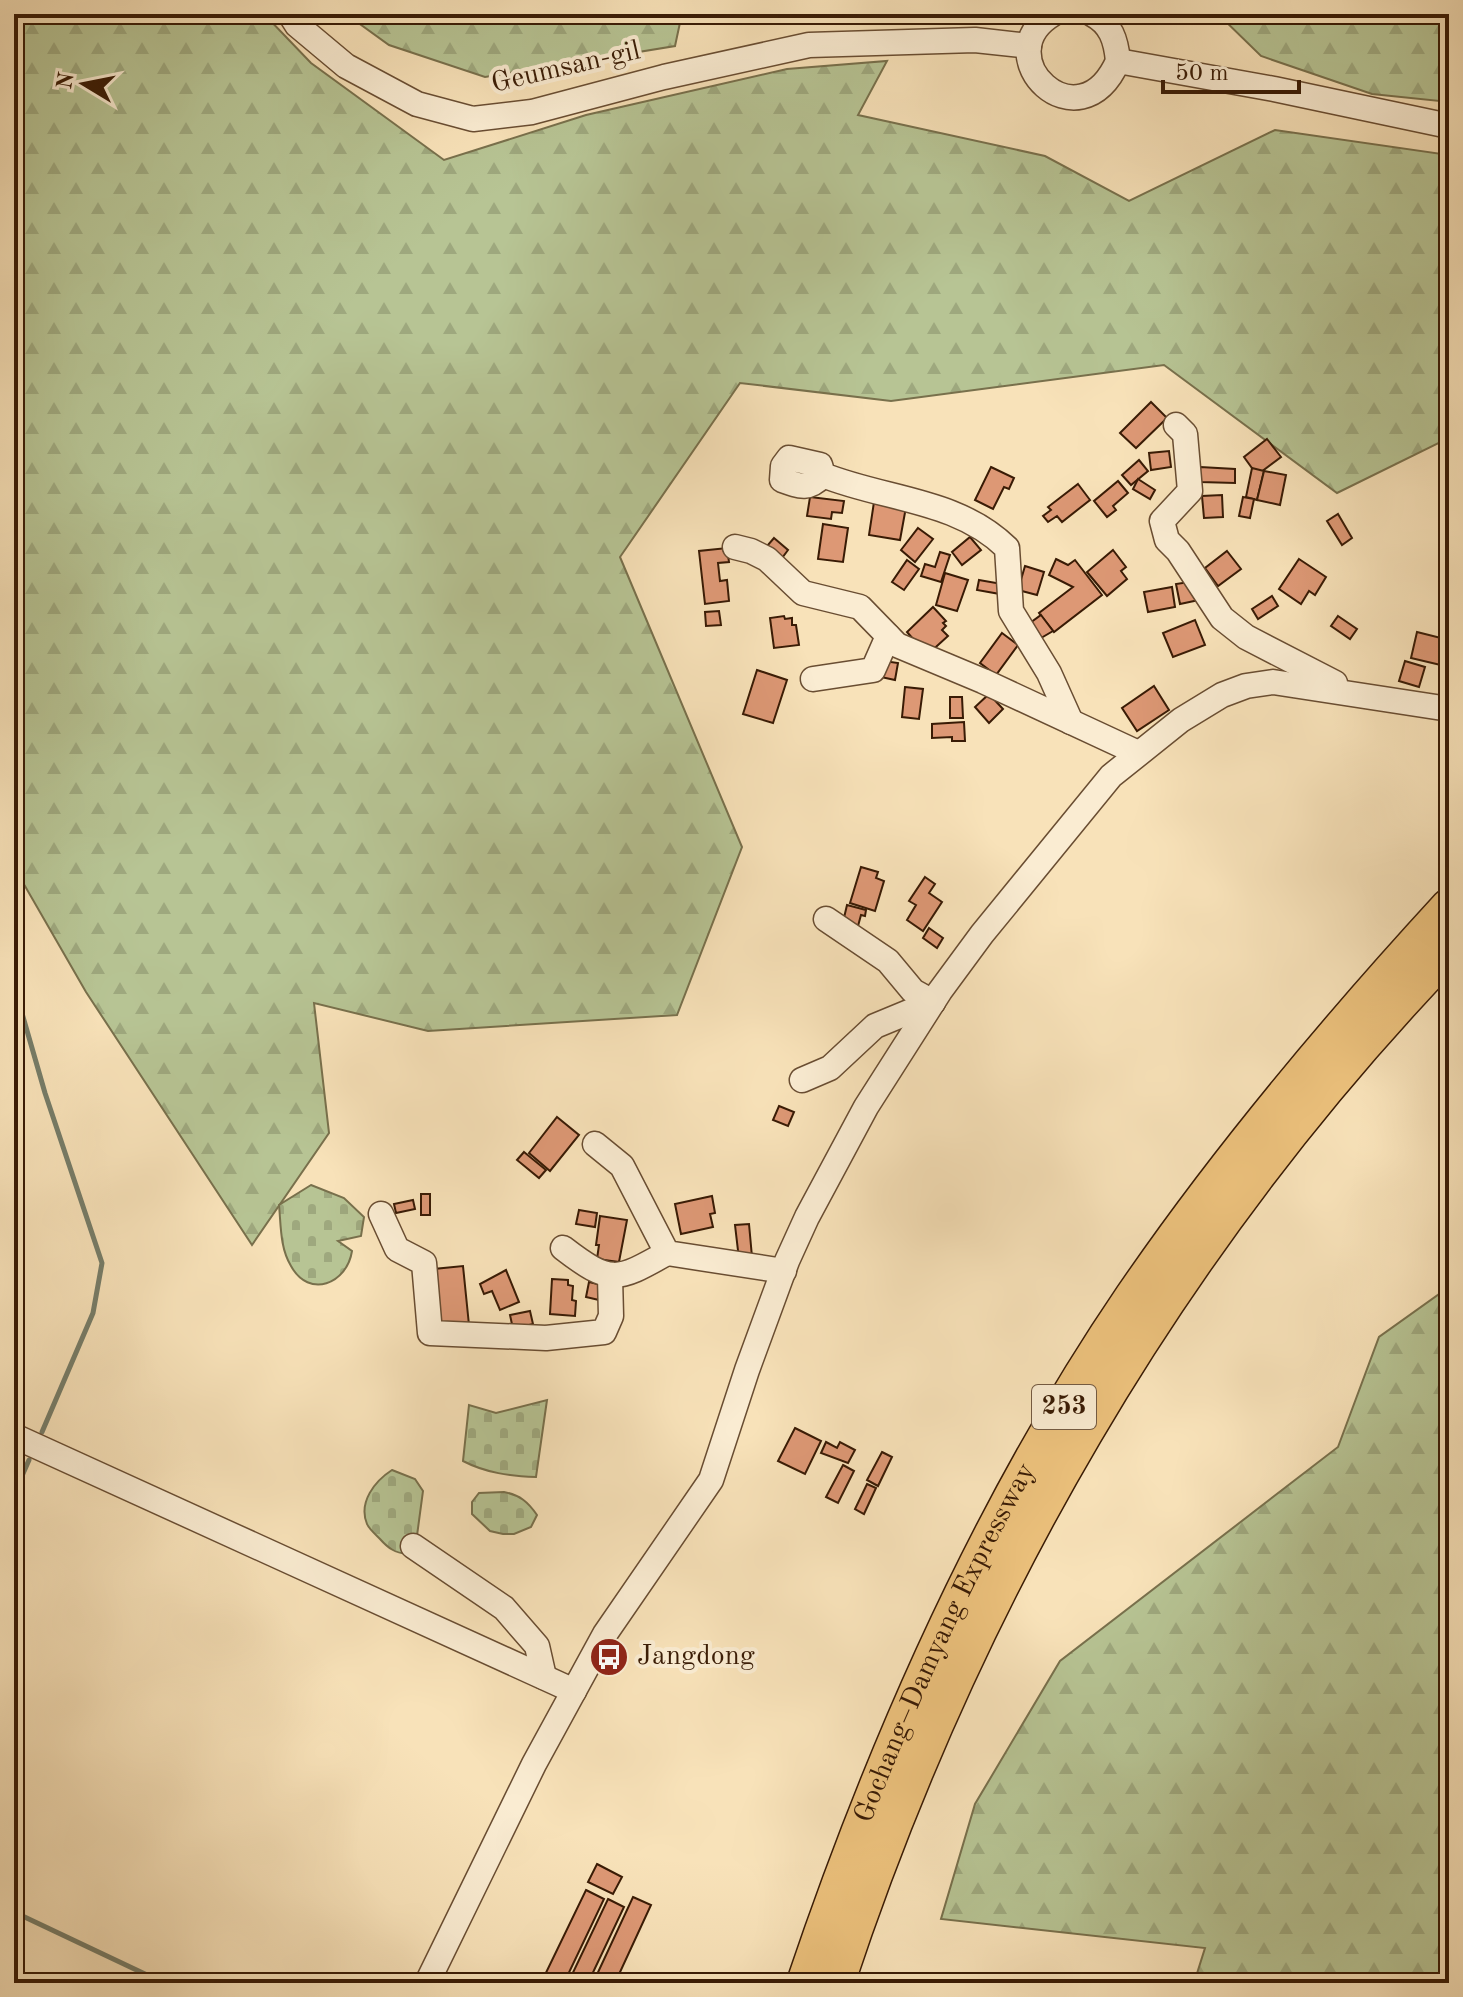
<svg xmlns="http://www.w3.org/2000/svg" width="1463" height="1997" viewBox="0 0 1463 1997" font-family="'Old Standard TT',serif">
<defs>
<pattern id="forest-firs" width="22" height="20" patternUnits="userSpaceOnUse" patternTransform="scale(2)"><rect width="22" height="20" fill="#b7c494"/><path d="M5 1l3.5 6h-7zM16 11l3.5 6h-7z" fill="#9ea87e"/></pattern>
<pattern id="cemetery-stones" width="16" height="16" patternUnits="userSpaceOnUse" patternTransform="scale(2)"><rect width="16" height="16" fill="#b7c494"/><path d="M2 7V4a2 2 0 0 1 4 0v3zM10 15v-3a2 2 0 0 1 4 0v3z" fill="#9ea87e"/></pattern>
</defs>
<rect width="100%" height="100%" fill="#f8e2b9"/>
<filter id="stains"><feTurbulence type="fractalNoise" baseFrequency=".0025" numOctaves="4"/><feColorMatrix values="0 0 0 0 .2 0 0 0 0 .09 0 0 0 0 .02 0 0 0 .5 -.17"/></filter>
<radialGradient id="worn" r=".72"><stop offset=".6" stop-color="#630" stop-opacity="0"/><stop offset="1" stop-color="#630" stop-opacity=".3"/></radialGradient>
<g fill="url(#forest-firs)" stroke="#78704c" stroke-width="2">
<path d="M 14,14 L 264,14 L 311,63 L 444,160 L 586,115 L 787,69 L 887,61 L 858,115 L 1045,156 L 1129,201 L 1275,130 L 1449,155 L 1449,438 L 1337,493 L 1164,365 L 891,401 L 740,383 L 620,557 L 742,847 L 677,1015 L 428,1031 L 314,1003 L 329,1133 L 252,1245 L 86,992 L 14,867 Z"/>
<path d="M 346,14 L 680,14 L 681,18 L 675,46 L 485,77 L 389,45 Z"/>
<path d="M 1218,14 L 1449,14 L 1449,102 L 1372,94 L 1261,56 Z"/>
<path d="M 1449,1287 L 1449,1983 L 1194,1983 L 1205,1948 L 941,1919 L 975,1804 L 1060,1661 L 1338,1447 L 1379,1337 Z"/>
</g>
<g fill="url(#cemetery-stones)" stroke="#78704c" stroke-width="2">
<path d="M 311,1185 L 344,1198 L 364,1217 L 361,1236 L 338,1241 L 352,1251 C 347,1284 309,1299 291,1266 C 280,1248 281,1226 279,1205 Z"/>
<path d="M 547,1400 L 536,1477 C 510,1476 486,1473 463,1461 L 469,1405 L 496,1413 Z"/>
<path d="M 392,1470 L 415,1479 L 423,1491 L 416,1543 L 407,1554 C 395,1553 388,1548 380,1539 C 376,1535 369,1529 367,1524 C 358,1502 375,1481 392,1470 Z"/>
<path d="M 504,1492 C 520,1495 528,1502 537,1515 L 531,1527 L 514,1534 L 503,1534 L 490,1531 L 472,1514 L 472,1502 L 479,1493 Z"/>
</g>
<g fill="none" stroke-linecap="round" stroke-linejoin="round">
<g stroke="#767d69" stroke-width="5">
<path d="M 14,995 L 17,996 L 45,1093 L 102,1263 L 93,1313 L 42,1432"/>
<path d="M 14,1494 L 29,1460"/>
<path d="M 14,1912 L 164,1983"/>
</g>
</g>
<g fill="#dd9875" stroke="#391b05" stroke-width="2">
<path d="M 1151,402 L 1167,418 L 1136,448 L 1120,433 Z"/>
<path d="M 1267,439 L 1281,457 L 1257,475 L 1244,457 Z"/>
<path d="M 1169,451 L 1171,467 L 1151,470 L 1149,453 Z"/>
<path d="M 1139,460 L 1148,471 L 1131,485 L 1122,475 Z"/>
<path d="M 991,467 L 1014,478 L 1009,489 L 1004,487 L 993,509 L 975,500 Z"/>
<path d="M 1200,467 L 1235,469 L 1235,483 L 1200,482 Z"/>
<path d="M 1252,468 L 1264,471 L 1257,500 L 1246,497 Z"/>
<path d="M 1264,471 L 1286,475 L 1280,505 L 1257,500 Z"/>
<path d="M 1138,479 L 1155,490 L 1150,499 L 1133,489 Z"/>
<path d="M 1118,481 L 1128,493 L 1113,506 L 1116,510 L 1107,517 L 1094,501 Z"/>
<path d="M 1078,484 L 1090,500 L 1062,522 L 1057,516 L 1048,522 L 1043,516 L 1051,510 L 1048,507 Z"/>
<path d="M 1222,495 L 1223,517 L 1204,518 L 1202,496 Z"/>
<path d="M 810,497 L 844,501 L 842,513 L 832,512 L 831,519 L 807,516 Z"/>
<path d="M 1243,497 L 1254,499 L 1250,518 L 1239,516 Z"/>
<path d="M 874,502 L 906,507 L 900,540 L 869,535 Z"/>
<path d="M 1338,514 L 1352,538 L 1342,545 L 1327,521 Z"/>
<path d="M 823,524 L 848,528 L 843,562 L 818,559 Z"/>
<path d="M 918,528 L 933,539 L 915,562 L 901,550 Z"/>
<path d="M 970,537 L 981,550 L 962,565 L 952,552 Z"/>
<path d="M 774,538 L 788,550 L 782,558 L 767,546 Z"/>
<path d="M 727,548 L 729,562 L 718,563 L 720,581 L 727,580 L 729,601 L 705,604 L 699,551 Z"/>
<path d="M 1113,550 L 1126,567 L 1121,571 L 1127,579 L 1107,596 L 1087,572 Z"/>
<path d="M 1227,551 L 1241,569 L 1218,586 L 1205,568 Z"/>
<path d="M 940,552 L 950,555 L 941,582 L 921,576 L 925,564 L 935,567 Z"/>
<path d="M 1056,559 L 1068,565 L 1075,560 L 1102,595 L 1054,632 L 1039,613 L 1073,587 L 1049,575 Z"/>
<path d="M 1299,559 L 1326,577 L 1315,595 L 1309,591 L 1301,604 L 1279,589 Z"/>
<path d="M 907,560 L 919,569 L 904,590 L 892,582 Z"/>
<path d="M 1025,566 L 1044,572 L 1037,595 L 1018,590 Z"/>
<path d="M 945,573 L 968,580 L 957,611 L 936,605 Z"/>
<path d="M 979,580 L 1002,584 L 1000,594 L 977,590 Z"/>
<path d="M 1196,581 L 1199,600 L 1180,604 L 1176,584 Z"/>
<path d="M 1172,587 L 1175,607 L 1148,612 L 1144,592 Z"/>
<path d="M 1272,596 L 1278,606 L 1258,619 L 1252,609 Z"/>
<path d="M 933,607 L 946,621 L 943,623 L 946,626 L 942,630 L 948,636 L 927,655 L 907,632 Z"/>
<path d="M 719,611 L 721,625 L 706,626 L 705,612 Z"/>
<path d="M 1041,615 L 1053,631 L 1041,638 L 1030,623 Z"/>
<path d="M 784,616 L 785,619 L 792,618 L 792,625 L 796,625 L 799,645 L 774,648 L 770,618 Z"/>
<path d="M 1338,616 L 1357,629 L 1350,639 L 1331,626 Z"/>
<path d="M 1195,620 L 1205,645 L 1173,657 L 1163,633 Z"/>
<path d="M 1417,632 L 1449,640 L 1449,667 L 1411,658 Z"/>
<path d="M 1002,633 L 1018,645 L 996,675 L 980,663 Z"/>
<path d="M 884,661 L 898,663 L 895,680 L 881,677 Z"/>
<path d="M 1405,661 L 1425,667 L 1419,687 L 1399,681 Z"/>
<path d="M 757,670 L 787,680 L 773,723 L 743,714 Z"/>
<path d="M 1154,686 L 1169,710 L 1137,731 L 1122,708 Z"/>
<path d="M 905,687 L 923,689 L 919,719 L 902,717 Z"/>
<path d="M 989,694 L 1003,709 L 989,723 L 975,707 Z"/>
<path d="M 950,697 L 962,697 L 963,718 L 950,718 Z"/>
<path d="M 964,722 L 965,741 L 952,741 L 952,737 L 932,738 L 932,724 Z"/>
<path d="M 861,867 L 878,872 L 876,878 L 884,881 L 875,911 L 850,903 Z"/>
<path d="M 925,877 L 935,884 L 929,893 L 942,902 L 923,931 L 907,920 L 916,905 L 909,901 Z"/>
<path d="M 847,905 L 866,910 L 865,916 L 861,915 L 858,926 L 843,922 Z"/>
<path d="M 929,928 L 943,938 L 937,948 L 923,938 Z"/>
<path d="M 779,1106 L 794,1112 L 788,1126 L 773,1120 Z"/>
<path d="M 557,1117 L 579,1135 L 550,1171 L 529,1153 Z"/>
<path d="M 524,1152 L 546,1170 L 539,1178 L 517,1160 Z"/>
<rect x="421" y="1194" width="9" height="21"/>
<path d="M 712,1196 L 715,1213 L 710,1214 L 713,1227 L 681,1234 L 675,1204 Z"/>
<path d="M 413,1200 L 415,1209 L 396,1213 L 394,1204 Z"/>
<path d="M 579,1210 L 597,1213 L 595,1227 L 576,1224 Z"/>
<path d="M 600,1216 L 627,1220 L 619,1262 L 597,1259 L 599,1245 L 596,1245 Z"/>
<path d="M 749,1224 L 752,1257 L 739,1259 L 735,1225 Z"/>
<path d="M 463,1266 L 469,1325 L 440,1328 L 434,1269 Z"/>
<path d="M 506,1270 L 519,1302 L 500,1310 L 492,1291 L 484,1294 L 480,1284 Z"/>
<path d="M 552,1279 L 568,1280 L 568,1285 L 573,1286 L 572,1300 L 576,1301 L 575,1316 L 550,1314 Z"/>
<path d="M 589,1282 L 602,1285 L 599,1300 L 586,1297 Z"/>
<path d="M 530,1311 L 533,1324 L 513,1329 L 510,1315 Z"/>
<path d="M 795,1428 L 821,1441 L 805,1474 L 778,1461 Z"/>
<path d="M 826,1442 L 837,1448 L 840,1442 L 855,1450 L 848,1463 L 821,1453 Z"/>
<path d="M 882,1452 L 892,1457 L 878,1486 L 867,1480 Z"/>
<path d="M 843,1465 L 854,1471 L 838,1503 L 826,1497 Z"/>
<path d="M 867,1484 L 876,1488 L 864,1514 L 855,1509 Z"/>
<path d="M 597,1864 L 622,1877 L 613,1894 L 588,1882 Z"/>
<path d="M 586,1890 L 604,1899 L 564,1983 L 541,1983 Z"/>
<path d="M 633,1897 L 651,1905 L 615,1983 L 593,1983 Z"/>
<path d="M 608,1899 L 624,1907 L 588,1983 L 568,1983 Z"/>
</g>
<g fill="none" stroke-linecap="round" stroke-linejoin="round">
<defs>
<g id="minor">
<path d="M 290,14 L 297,25 L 346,66 L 417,104 L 473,119 L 532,112 L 664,77 L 809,45 L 975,40 L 1029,46"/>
<path d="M 1053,14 C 984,55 1079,149 1118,61 C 1116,40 1111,24 1092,14"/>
<path d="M 1118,61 L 1274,89 L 1449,126"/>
<path d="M 1176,425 L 1185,434 L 1190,491 L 1162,521 L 1167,540 L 1178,551 L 1222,618 L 1246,637 L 1335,683"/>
<path d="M 823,475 C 809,490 801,487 782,480 L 783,466 L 789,458 L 820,465 L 823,475 C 885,500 957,499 1007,548 L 1011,611 L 1049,673 L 1071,722"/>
<path d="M 735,547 L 751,551 L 767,559 L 803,593 L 860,607 L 897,645 L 983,681 L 1138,753"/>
<path d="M 813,679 L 873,670 L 888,636"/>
<path d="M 826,919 L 888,961 L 913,991 L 933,1002"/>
<path d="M 802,1080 L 830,1068 L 875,1026 L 933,1002"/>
<path d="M 595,1144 L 622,1166 L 667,1253 L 784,1271"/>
<path d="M 381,1214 L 397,1249 L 424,1263 L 430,1333 L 546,1338 L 604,1332 L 611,1316 L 610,1277"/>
<path d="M 563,1248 C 611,1285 617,1281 667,1253"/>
<path d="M 14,1436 L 574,1691"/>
<path d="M 413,1546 L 504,1608 L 537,1646 L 544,1677"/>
<path d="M 427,1983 L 534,1764 L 605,1634 L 711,1480 L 747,1370 L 787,1261 L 807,1217 L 866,1107 L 940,991 L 982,934 L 1111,776 L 1181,720 L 1222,695 L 1246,686 L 1273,682 L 1449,709"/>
</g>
<g id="highway">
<path id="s1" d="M 805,1983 C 886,1743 990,1507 1133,1297 C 1228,1158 1336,1030 1449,907"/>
<path d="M 836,1983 C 963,1599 1167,1243 1449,951"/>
</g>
</defs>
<use href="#minor" stroke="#694d32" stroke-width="27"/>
<use href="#highway" stroke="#391b05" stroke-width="39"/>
<use href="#minor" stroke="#faecd2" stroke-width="24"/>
<use href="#highway" stroke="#ecc17c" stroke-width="36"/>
</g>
<defs>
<symbol id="bus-disc" viewBox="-11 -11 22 22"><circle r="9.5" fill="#8f2418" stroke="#faecd2"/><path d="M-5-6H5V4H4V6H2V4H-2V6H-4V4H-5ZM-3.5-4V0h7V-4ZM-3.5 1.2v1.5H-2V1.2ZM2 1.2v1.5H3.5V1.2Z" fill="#fff"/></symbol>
</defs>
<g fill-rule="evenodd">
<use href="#bus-disc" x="587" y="1635" width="44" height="44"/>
</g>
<g text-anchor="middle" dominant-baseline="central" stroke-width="8" stroke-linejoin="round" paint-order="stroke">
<rect fill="#faecd2" stroke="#735a42" stroke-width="2" x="1032" y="1385" width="64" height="44" rx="6"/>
<g font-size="26" font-weight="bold" fill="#391b05">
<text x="1064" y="1407">253</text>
</g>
<g font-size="28" fill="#391b05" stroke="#faecd2">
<text transform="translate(566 68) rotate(-13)">Geumsan-gil</text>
<text stroke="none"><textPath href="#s1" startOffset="368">Gochang–Damyang Expressway</textPath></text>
</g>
<g font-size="28" fill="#391b05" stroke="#faecd2" text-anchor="start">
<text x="637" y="1657">Jangdong</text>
</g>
</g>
<rect width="1463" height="1997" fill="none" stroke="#f8e2b9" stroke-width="48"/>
<rect x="16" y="16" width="1431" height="1965" fill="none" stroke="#391b05" stroke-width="4"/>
<rect x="24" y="24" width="1415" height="1949" fill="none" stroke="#391b05" stroke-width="2"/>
<g transform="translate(84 84) rotate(280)" stroke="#faecd2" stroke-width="6" paint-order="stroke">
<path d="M0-6L14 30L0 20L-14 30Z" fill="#391b05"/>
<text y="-12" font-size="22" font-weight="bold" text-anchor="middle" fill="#391b05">N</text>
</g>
<path d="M1163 80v12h136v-12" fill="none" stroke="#391b05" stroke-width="4"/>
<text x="1175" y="80" font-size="24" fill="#391b05" stroke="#faecd2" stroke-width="6" paint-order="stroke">50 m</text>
<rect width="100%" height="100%" filter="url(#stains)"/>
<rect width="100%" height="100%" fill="url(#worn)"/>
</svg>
